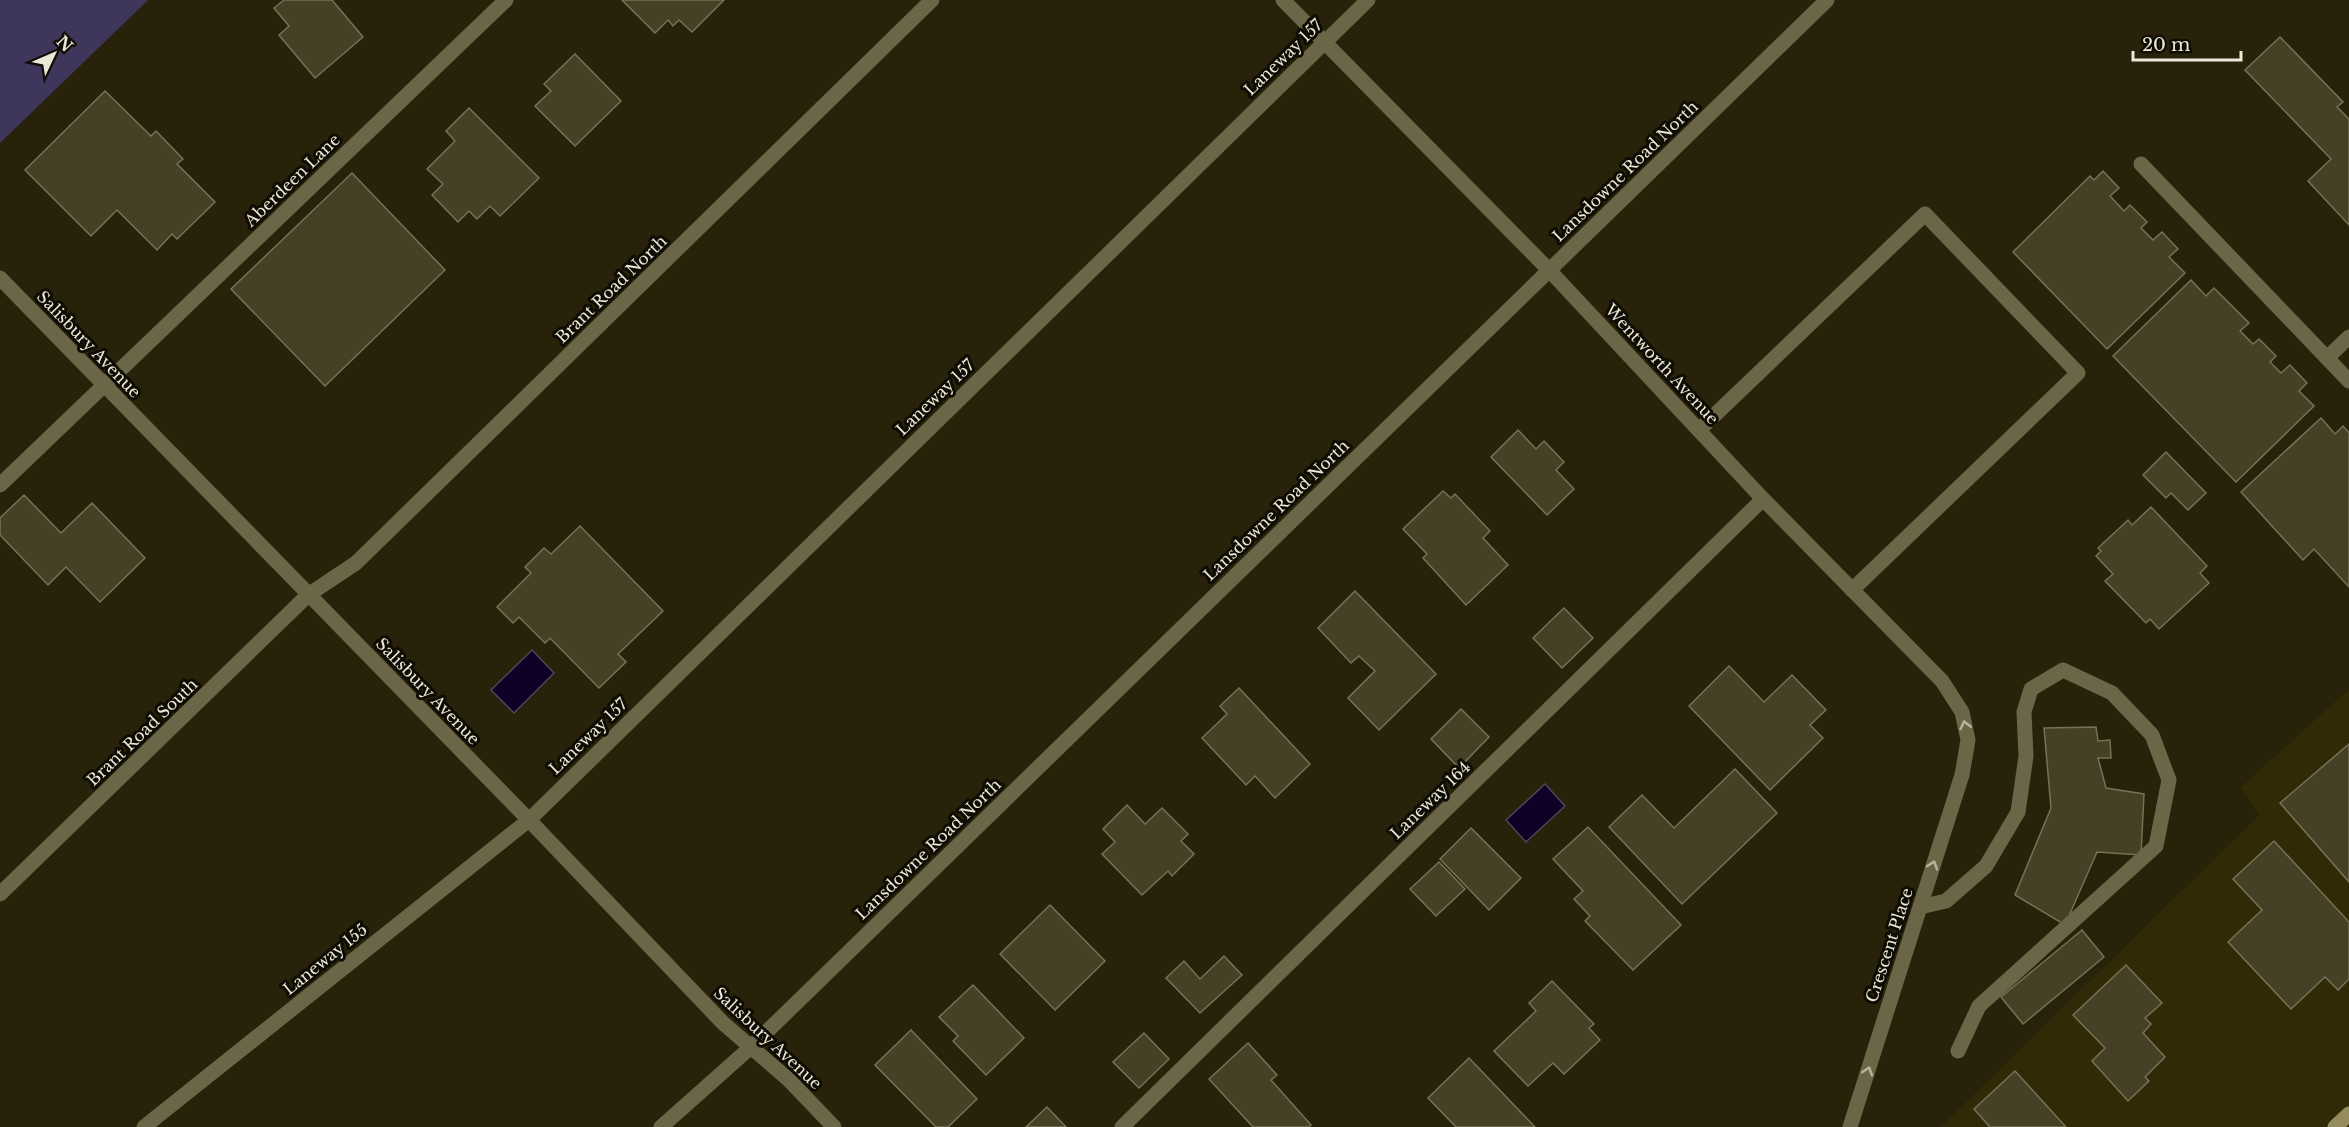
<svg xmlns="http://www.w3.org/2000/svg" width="2349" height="1127" viewBox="0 0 2349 1127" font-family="'Libre Baskerville',serif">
<rect width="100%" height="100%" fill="#272209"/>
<path fill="#302a07" d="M 2349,689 L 2349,1127 L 1941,1127 L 2259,815 L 2240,788 Z"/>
<path fill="#3f365c" d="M 0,0 L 148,0 L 0,143 Z"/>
<g fill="#0e0027" stroke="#50465c" stroke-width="1.5">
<path d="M 532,650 L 554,673 L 514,713 L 491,690 Z"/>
<path d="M 1545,784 L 1565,806 L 1526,842 L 1506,820 Z"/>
</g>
<g fill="#454026" stroke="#777256" stroke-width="1.5">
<path d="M 284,0 L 332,0 L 363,37 L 315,78 L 279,35 L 289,26 L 274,8 Z"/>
<path d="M 622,0 L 724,0 L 692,32 L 679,20 L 673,26 L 668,20 L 655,33 Z"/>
<path d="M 2280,37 L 2343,102 L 2337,107 L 2349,119 L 2349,225 L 2308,181 L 2331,159 L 2245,70 Z"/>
<path d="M 575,54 L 621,101 L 575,146 L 535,106 L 551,91 L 544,84 Z"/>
<path d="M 105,91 L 151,136 L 156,131 L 183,159 L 177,164 L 215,202 L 177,239 L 172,234 L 157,250 L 117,210 L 91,236 L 25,170 Z"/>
<path d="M 469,108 L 539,178 L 500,216 L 490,206 L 477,219 L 469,211 L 458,222 L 432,195 L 443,184 L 427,169 L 455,141 L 446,131 Z"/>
<path d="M 2103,171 L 2119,188 L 2110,196 L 2124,211 L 2130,205 L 2147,222 L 2141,228 L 2153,240 L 2162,232 L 2178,249 L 2169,257 L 2185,273 L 2107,349 L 2013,252 L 2090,176 L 2094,180 Z"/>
<path d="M 352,173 L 445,270 L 325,386 L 231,289 Z"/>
<path d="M 2191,280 L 2206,296 L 2214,288 L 2249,323 L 2240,331 L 2253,344 L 2259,339 L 2276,356 L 2270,362 L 2281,373 L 2290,365 L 2307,383 L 2299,391 L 2314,406 L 2236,482 L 2113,356 Z"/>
<path d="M 2321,418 L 2335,434 L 2343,426 L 2349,433 L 2349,587 L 2314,549 L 2303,560 L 2241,492 Z"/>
<path d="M 1518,430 L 1536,449 L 1544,441 L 1564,462 L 1556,470 L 1574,489 L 1547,515 L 1491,457 Z"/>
<path d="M 2166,452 L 2206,493 L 2188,510 L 2171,493 L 2166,498 L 2143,475 Z"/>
<path d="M 1443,491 L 1451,498 L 1455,494 L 1490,531 L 1483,538 L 1508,565 L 1466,605 L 1423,558 L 1427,554 L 1403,529 Z"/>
<path d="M 24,495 L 61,533 L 92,503 L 145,558 L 100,602 L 66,567 L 48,585 L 0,535 L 0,518 Z"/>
<path d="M 2151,507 L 2207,566 L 2200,573 L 2209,583 L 2159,629 L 2150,619 L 2146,623 L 2105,581 L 2113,574 L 2096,556 L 2101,551 L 2098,548 L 2128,520 L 2132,525 Z"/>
<path d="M 580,526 L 663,611 L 618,654 L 626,662 L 599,688 L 550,638 L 545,643 L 519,617 L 513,623 L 497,607 L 531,573 L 525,567 L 544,548 L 551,554 Z"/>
<path d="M 1355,591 L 1436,674 L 1379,730 L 1348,698 L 1375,671 L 1359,656 L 1351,663 L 1318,628 Z"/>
<path d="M 1564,608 L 1593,638 L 1562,668 L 1533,638 Z"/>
<path d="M 1729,666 L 1764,702 L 1792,675 L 1826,710 L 1810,725 L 1823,738 L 1770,790 L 1689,706 Z"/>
<path d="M 1239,688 L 1310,764 L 1275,798 L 1255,776 L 1246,785 L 1202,738 L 1227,714 L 1220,706 Z"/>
<path d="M 1461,709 L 1489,737 L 1459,768 L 1431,739 Z"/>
<path d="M 2096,727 L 2098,741 L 2110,740 L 2111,758 L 2098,758 L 2106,788 L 2144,794 L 2141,855 L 2097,852 L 2065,925 L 2015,895 L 2051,808 L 2044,728 Z"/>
<path d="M 2349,744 L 2349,882 L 2280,803 Z"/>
<path d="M 1735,769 L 1777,813 L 1682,904 L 1609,827 L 1642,795 L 1674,828 Z"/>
<path d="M 1127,805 L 1145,824 L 1162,808 L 1188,834 L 1181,841 L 1194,854 L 1172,876 L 1168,871 L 1142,895 L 1102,854 L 1115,842 L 1103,829 Z"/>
<path d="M 1588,827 L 1681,925 L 1633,970 L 1585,921 L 1590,916 L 1574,899 L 1583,891 L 1553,859 Z"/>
<path d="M 1471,828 L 1521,878 L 1489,910 L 1440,859 Z"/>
<path d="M 2274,841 L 2349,922 L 2349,979 L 2338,990 L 2325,977 L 2291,1009 L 2228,942 L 2262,910 L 2233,879 Z"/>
<path d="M 1439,862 L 1465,889 L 1436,916 L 1410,889 Z"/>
<path d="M 1050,905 L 1105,961 L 1055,1010 L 1000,954 Z"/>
<path d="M 2082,930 L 2104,957 L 2023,1024 L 2001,997 Z"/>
<path d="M 1224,956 L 1242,975 L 1200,1013 L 1166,978 L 1184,961 L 1200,979 Z"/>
<path d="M 2126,965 L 2162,1003 L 2145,1018 L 2151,1024 L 2143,1033 L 2165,1057 L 2145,1077 L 2149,1081 L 2128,1101 L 2092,1061 L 2105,1048 L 2073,1015 Z"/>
<path d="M 1552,981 L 1594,1024 L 1589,1028 L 1600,1040 L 1564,1074 L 1553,1063 L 1528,1086 L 1494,1051 L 1536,1011 L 1529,1003 Z"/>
<path d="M 973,985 L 1024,1038 L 986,1075 L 953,1041 L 958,1036 L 939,1017 Z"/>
<path d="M 911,1030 L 977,1099 L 948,1127 L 936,1127 L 875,1065 Z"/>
<path d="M 1144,1033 L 1169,1059 L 1139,1088 L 1113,1062 Z"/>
<path d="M 1248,1043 L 1277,1075 L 1271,1080 L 1311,1125 L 1309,1127 L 1253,1127 L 1209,1079 Z"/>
<path d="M 1469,1058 L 1535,1127 L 1456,1127 L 1428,1098 Z"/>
<path d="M 2015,1071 L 2066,1127 L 1990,1127 L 1974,1109 Z"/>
<path d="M 1047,1107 L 1066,1127 L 1026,1127 Z"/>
</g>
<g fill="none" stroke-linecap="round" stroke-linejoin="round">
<g stroke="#6b6648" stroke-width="15">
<path d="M 2141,164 L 2327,358"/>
<path d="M 2349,337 L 2327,358 L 2349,381"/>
<path d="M 1699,430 L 1925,214 L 2078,373 L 1852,590"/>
<path d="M 0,485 L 506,0"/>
<path d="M 1920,907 L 1946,901 L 1986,866 L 2018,812 L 2026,756 L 2024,712 L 2031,689 L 2063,670 L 2112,693 L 2152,735 L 2169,780 L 2156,846 L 1979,1006 L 1958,1051"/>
<path d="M 144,1127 L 529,820 L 1368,0"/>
<path d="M 1122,1127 L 1763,499"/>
</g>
<g stroke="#6b6648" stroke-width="15">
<path d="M 1283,0 L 1549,270 L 1763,499 L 1942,681 L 1962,712 L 1968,740 L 1962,775 L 1850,1127"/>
<path d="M 0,278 L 529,820 L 723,1023 L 788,1079 L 834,1127"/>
<path d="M 0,894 L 308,595 L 356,563 L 932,0"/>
<path d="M 661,1127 L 751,1047 L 1827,0"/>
</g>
<path stroke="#958c5b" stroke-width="15" d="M 2335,1127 L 2349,1114"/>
</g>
<defs><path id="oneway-chevron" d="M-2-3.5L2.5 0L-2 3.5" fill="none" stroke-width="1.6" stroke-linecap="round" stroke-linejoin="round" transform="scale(1.5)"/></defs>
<g stroke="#b8b49f">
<use href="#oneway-chevron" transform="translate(1965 725) rotate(-103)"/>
<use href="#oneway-chevron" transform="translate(1933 865) rotate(-72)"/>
<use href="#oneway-chevron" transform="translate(1868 1071) rotate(-72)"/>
</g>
<g text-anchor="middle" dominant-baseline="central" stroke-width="6" stroke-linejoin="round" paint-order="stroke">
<g font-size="16" fill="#ebe8d9" stroke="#0e0c03">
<text transform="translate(1283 57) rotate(-44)">Laneway 157</text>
<text transform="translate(1625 171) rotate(-44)">Lansdowne Road North</text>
<text transform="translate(292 180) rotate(-44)">Aberdeen Lane</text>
<text transform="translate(611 289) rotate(-44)">Brant Road North</text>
<text transform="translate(89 344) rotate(46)">Salisbury Avenue</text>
<text transform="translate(1662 364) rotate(47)">Wentworth Avenue</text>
<text transform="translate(935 397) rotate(-44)">Laneway 157</text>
<text transform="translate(1276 510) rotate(-44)">Lansdowne Road North</text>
<text transform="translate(428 691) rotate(46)">Salisbury Avenue</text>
<text transform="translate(142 732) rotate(-44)">Brant Road South</text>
<text transform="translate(588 736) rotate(-44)">Laneway 157</text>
<text transform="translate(1430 800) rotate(-44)">Laneway 164</text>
<text transform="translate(928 849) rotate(-44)">Lansdowne Road North</text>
<text transform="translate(1889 945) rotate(-72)">Crescent Place</text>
<text transform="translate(325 959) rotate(-39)">Laneway 155</text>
<text transform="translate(768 1038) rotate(43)">Salisbury Avenue</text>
</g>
</g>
<g transform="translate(54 54) rotate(46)" stroke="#0e0c03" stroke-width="4.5" paint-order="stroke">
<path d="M0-4.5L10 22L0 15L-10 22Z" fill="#ebe8d9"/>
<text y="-9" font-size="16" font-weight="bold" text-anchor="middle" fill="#ebe8d9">N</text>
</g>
<path d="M2133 51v9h108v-9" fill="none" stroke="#ebe8d9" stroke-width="3"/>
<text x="2142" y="51" font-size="18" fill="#ebe8d9" stroke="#0e0c03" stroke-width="4.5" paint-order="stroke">20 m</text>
</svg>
